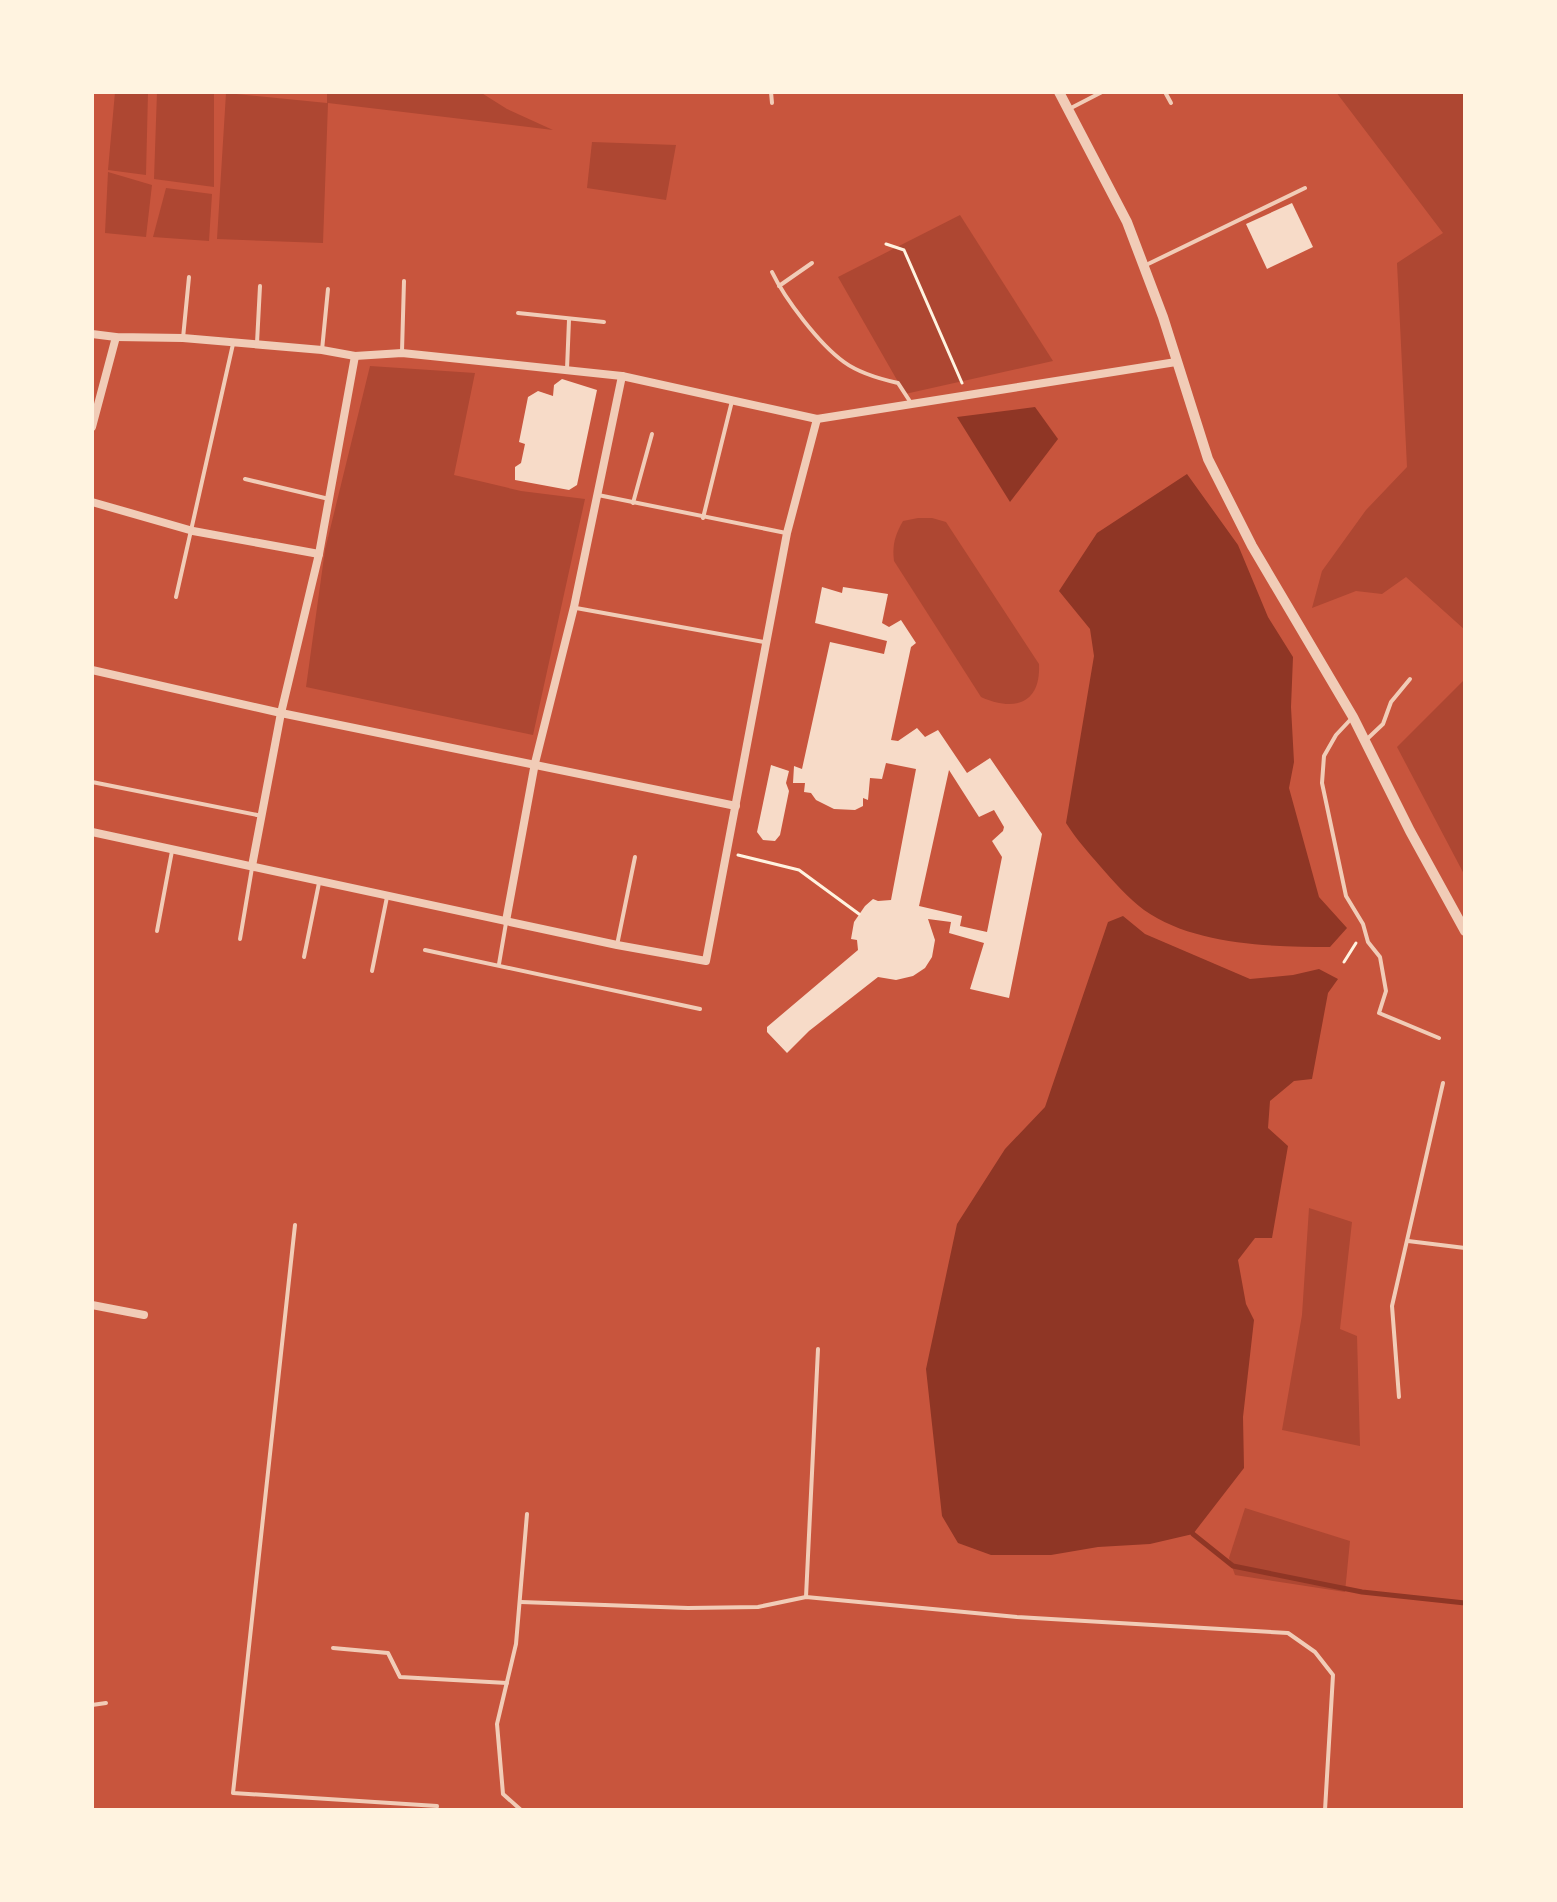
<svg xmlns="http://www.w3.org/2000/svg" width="1557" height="1902" viewBox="0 0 1557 1902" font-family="Barlow,sans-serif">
<rect width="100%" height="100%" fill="#c8553d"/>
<g fill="#ae4732">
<path d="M 115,92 L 148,92 L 146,175 L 108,170 Z"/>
<path d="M 157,92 L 214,94 L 214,187 L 154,179 Z"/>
<path d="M 327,92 L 480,92 L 507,109 L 553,130 L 328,103 L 323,243 L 217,239 L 226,93 L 327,103 Z"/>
<path d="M 1336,92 L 1465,92 L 1465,630 L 1406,577 L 1382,594 L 1356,591 L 1312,608 L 1322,571 L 1366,510 L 1407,467 L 1397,263 L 1443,233 Z"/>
<path d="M 592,142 L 676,145 L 666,200 L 587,188 Z"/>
<path d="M 108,172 L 152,185 L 146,237 L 105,233 Z"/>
<path d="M 166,188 L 212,194 L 209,241 L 153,237 Z"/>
<path d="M 960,215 L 1053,361 L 905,394 L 838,277 Z"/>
<path d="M 370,366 L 475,373 L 454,475 L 521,491 L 585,499 L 533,735 L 306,687 L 325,550 Z"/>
<path d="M 918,518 L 932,518 L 946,522 L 1039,664 C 1041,704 1014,712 981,697 L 894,561 C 892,545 895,535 903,521 Z"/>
<path d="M 1465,679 L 1465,876 L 1397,747 Z"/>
<path d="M 1309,1208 L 1352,1222 L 1340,1329 L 1357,1336 L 1360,1446 L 1282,1430 L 1302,1315 Z"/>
<path d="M 1245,1508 L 1350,1541 L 1345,1592 L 1235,1575 L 1229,1558 Z"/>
</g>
<g fill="#8f3625">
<path d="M 1035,407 L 1058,439 L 1010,502 L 957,417 Z"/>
<path d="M 1187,474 L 1238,545 L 1268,617 L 1293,657 L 1291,707 L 1294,762 L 1289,788 L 1319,897 L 1347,928 L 1330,947 C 1272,947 1193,945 1144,910 C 1128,898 1114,882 1100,866 C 1088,852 1076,839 1066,823 L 1094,656 L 1090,629 L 1059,591 L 1097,533 Z"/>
<path d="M 1123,916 L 1145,934 L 1250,979 L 1293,975 L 1319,969 L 1338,979 L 1328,993 L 1312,1079 L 1294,1081 L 1270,1101 L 1268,1128 L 1288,1146 L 1272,1238 L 1255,1238 L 1238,1260 L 1246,1304 L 1254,1320 L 1243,1417 L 1244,1468 L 1193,1534 L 1150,1544 L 1098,1547 L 1051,1555 L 991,1555 L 958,1543 L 942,1516 L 926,1369 L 957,1224 L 1005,1149 L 1045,1107 L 1108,922 Z"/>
</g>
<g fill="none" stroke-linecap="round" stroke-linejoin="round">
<path stroke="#8f3625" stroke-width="5" d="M 1193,1534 L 1233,1566 L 1362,1592 L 1465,1603"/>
</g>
<g fill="#f7dbc8" fill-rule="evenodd">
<path d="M 1292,203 L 1313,247 L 1267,269 L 1246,224 Z"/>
<path d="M 562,379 L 597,390 L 577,485 L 569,490 L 515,480 L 515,467 L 521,463 L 525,444 L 519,442 L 528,397 L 538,391 L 553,396 L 554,385 Z"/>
<path d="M 822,587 L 842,593 L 843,587 L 888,594 L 882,623 L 889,627 L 901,620 L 916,643 L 911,647 L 891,740 L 898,741 L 917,728 L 925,737 L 938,730 L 967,773 L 990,758 L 1042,834 L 1009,998 L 970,989 L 984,943 L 949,933 L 951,922 L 928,919 L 935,940 L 932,957 L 925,968 L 913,976 L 896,980 L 878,977 L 809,1031 L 787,1053 L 767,1032 L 767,1027 L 858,950 L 857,940 L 851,939 L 854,922 L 865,906 L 873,899 L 878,901 L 891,900 L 916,769 L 886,763 L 882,779 L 870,778 L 868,800 L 863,798 L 863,806 L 855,810 L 834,809 L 816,800 L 811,793 L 804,792 L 805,783 L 793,783 L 794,766 L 802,769 L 830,642 L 884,654 L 887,641 L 815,623 ZM 949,770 L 979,817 L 994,810 L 1004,827 L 1003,831 L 992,841 L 1002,857 L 987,932 L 960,926 L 962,916 L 919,906 Z"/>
<path d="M 771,765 L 789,771 L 786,783 L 789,791 L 780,835 L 775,841 L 763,840 L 757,832 Z"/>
</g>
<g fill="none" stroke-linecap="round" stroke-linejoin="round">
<g stroke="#fff3e0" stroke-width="3">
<path d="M 886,244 L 904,250 L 962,383"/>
<path d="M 738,855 L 799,870 L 859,914"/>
<path d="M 1344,962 L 1356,943"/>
</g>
<g stroke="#f1ccb7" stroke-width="4">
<path d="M 771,92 L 772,103"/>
<path d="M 1165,92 L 1171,103"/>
<path d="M 1069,109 L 1102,92"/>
<path d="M 1146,265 L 1305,188"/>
<path d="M 772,272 C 785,299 819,344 844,362 C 859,373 880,379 898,383 L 911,403"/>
<path d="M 779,286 L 812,263"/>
<path d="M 518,313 L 604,322"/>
<path d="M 183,338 L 189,277"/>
<path d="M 257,343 L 260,286"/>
<path d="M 322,350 L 328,289"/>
<path d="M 402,351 L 404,281"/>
<path d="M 567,369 L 569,320"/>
<path d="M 245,479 L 329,499"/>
<path d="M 598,495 L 786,533"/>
<path d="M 633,503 L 652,434"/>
<path d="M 703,518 L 732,401"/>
<path d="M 176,597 L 233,344"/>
<path d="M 576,608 L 764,642"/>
<path d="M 1351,719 L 1336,735 L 1324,756 L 1322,783 L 1346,896 L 1363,924 L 1368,942 L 1380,957 L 1386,991 L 1379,1013 L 1439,1038"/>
<path d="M 1365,741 L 1383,724 L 1391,702 L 1410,679"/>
<path d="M 92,782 L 262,816"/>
<path d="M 157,931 L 172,851"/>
<path d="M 240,939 L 252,868"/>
<path d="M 617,945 L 635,857"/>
<path d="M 425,950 L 700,1009"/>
<path d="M 304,957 L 319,883"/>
<path d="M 499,964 L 506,923"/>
<path d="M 372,971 L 387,897"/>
<path d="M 295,1225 L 233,1793 L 437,1806 L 436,1810"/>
<path d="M 1408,1241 L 1465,1248"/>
<path d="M 1399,1397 L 1392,1306 L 1443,1083"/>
<path d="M 806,1597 L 818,1349"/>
<path d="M 521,1602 L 688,1608 L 758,1607 L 806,1597 L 1017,1617 L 1288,1633 L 1315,1652 L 1333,1675 L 1325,1810"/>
<path d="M 333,1648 L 388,1653 L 400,1677 L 507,1683"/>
<path d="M 92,1705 L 106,1703"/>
<path d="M 521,1810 L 503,1794 L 497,1724 L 516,1644 L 527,1514"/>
</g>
<g stroke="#f1ccb7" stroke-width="8">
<path d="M 92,334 L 116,337 L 183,338 L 322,350 L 355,356 L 402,353 L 622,376 L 817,419 L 1176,362"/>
<path d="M 92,427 L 116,337"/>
<path d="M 92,502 L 193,531 L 319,554"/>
<path d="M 92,670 L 281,713 L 736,806"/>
<path d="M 92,832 L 617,945 L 706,961 L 787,533 L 817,419"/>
<path d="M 252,866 L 281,713 L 319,554 L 355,356"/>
<path d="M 506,921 L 535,763 L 574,607 L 622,376"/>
<path d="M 92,1305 L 144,1315"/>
</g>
<path stroke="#f1ccb7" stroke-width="10" d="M 1059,92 L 1127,222 L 1163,317 L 1208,459 L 1252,546 L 1353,717 L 1410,831 L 1465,931"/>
</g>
<rect width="1557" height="1902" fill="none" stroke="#fff3e0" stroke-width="188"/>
</svg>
